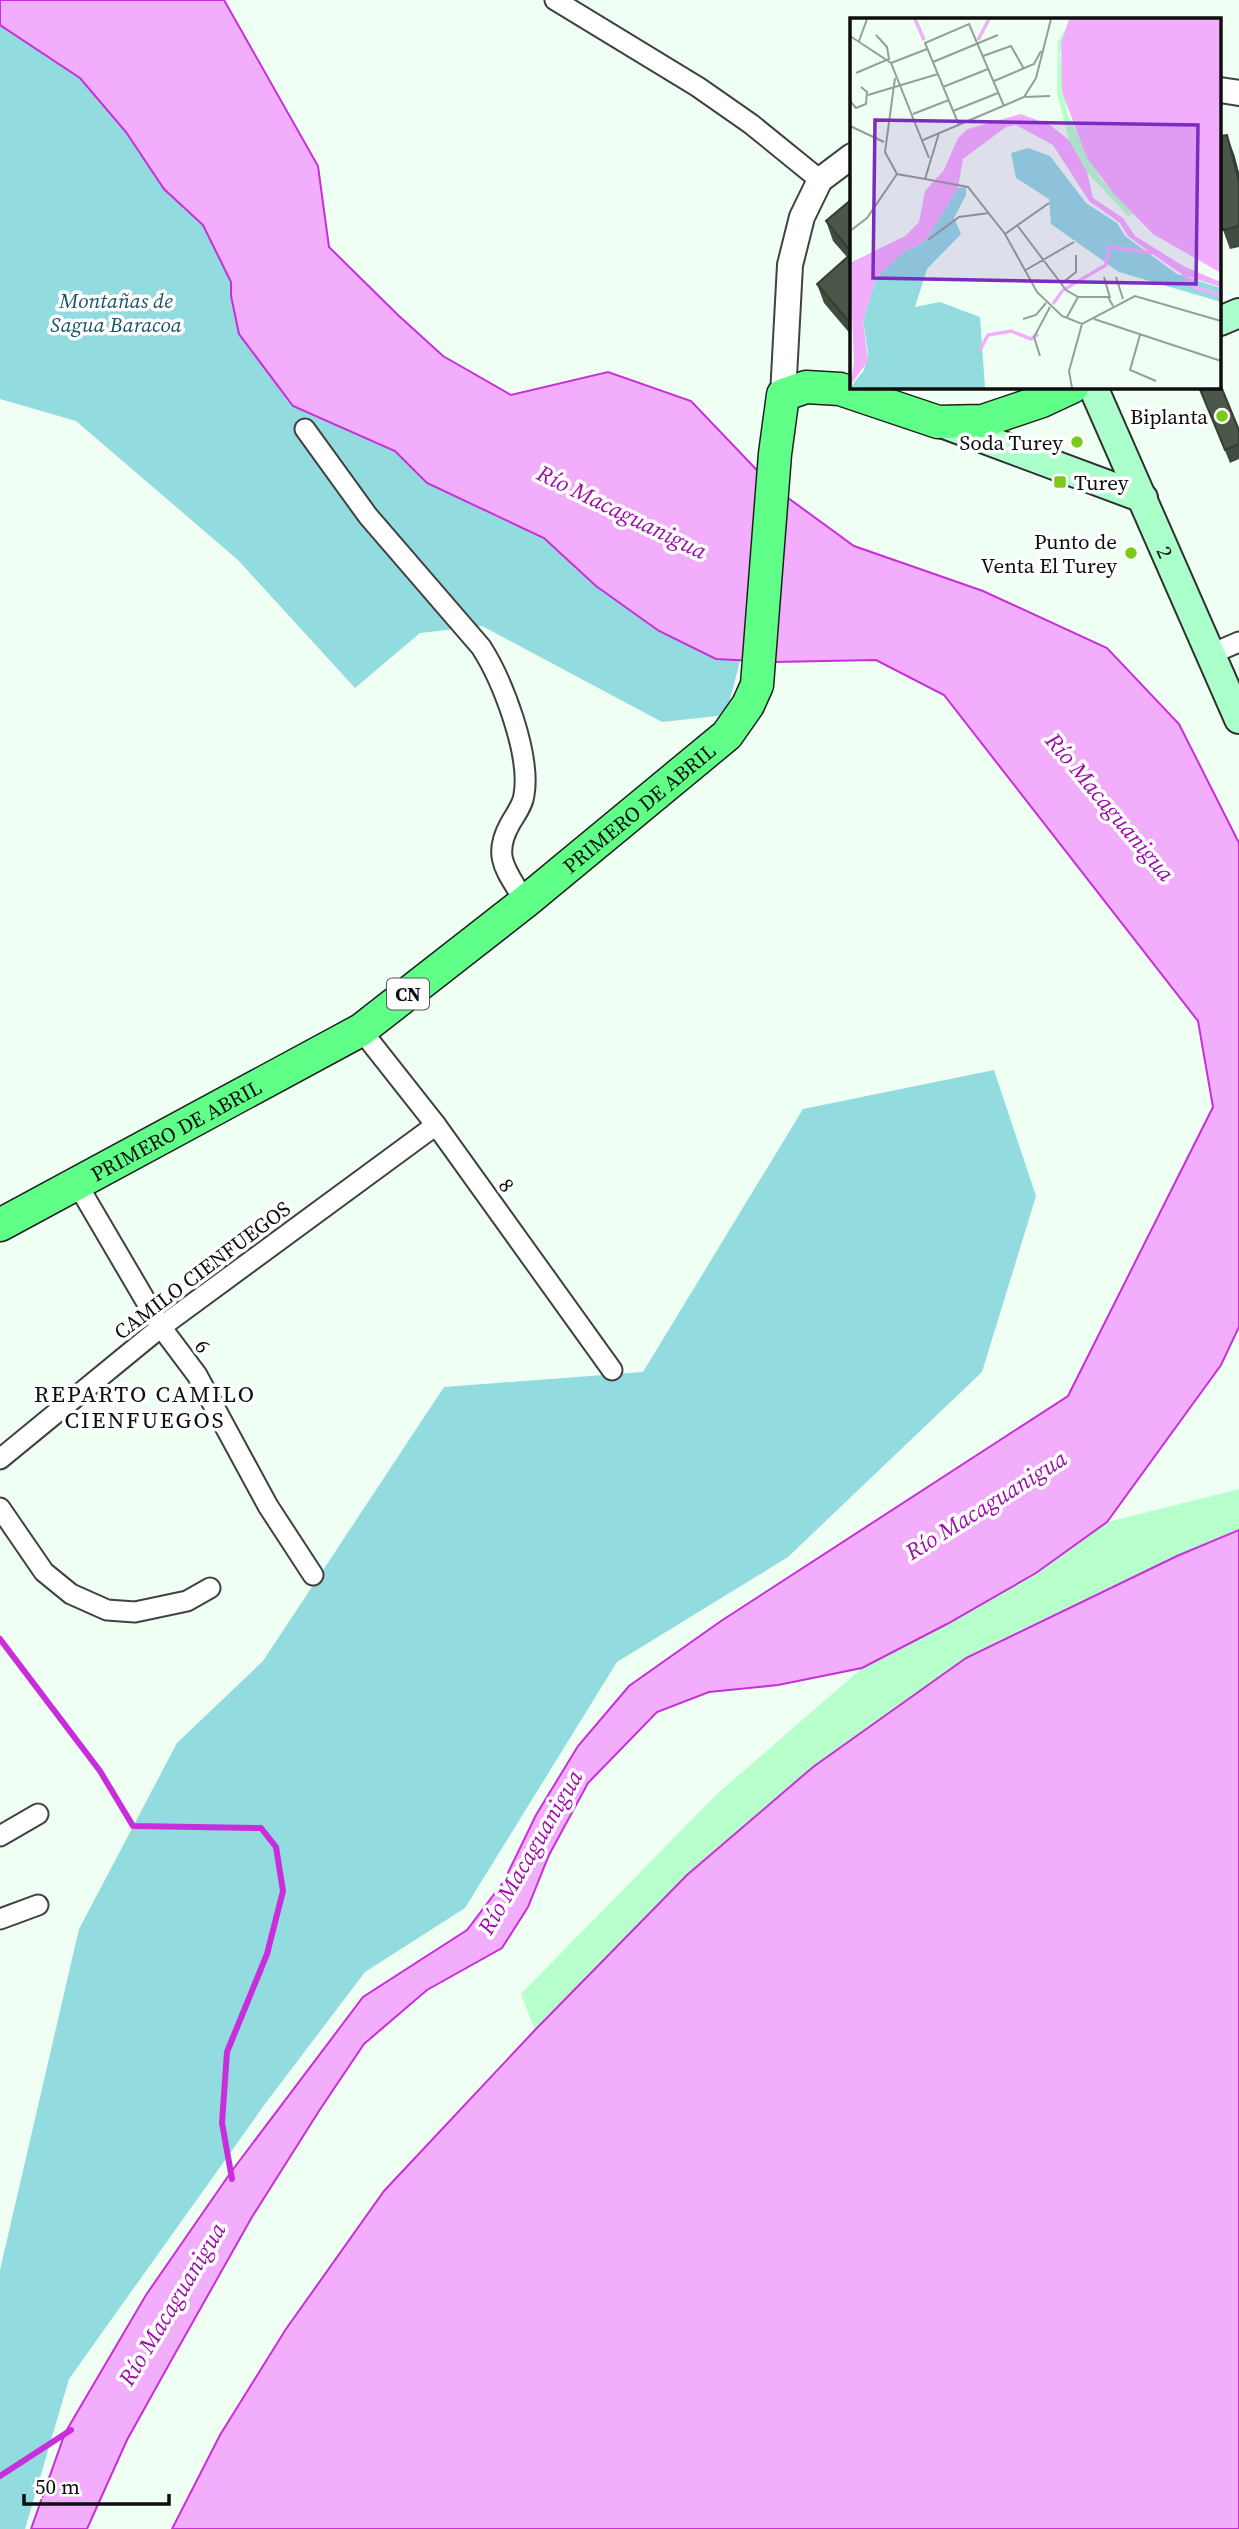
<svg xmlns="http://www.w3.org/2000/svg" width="1239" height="2529" viewBox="0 0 1239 2529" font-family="'Source Serif 4',serif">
<rect width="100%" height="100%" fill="#effff4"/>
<g fill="#92dce0">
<path d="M 0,25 L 80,78 L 126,132 L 164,189 L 203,225 L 231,282 L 231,296 L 293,406 L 395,451 L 427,483 L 544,538 L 596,586 L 659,631 L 716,659 L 740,661 L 726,715 L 662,722 L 482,626 L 420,633 L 355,688 L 238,560 L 76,421 L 0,399 Z"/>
<path d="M 994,1070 L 1036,1196 L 982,1372 L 788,1557 L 617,1662 L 465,1908 L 365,1972 L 265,2104 L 69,2379 L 25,2529 L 0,2529 L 0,2270 L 79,1929 L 177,1743 L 263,1661 L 444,1387 L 643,1372 L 803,1109 Z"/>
</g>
<path fill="#b7ffcb" d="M 1239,1489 L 1239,1530 L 1177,1556 L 966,1658 L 813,1767 L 687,1875 L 535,2030 L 521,1994 L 716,1795 L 862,1668 L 947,1624 L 1036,1573 L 1107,1522 Z"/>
<g fill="#f2aefc" stroke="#c82eda" stroke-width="2">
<path d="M 0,0 L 224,0 L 318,166 L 329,247 L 398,315 L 443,356 L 511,395 L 608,372 L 691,401 L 773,487 L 854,546 L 983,591 L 1107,648 L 1179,724 L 1239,843 L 1239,1327 L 1221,1365 L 1107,1522 L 1036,1573 L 947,1624 L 862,1668 L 778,1685 L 709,1692 L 657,1712 L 588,1783 L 549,1855 L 528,1907 L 502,1948 L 427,1990 L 364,2044 L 319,2111 L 252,2217 L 172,2359 L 127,2440 L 87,2529 L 31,2529 L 65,2433 L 146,2295 L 231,2172 L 363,1997 L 467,1930 L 504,1881 L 536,1815 L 578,1746 L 629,1686 L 721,1621 L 1068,1396 L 1213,1107 L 1198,1021 L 944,695 L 876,660 L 774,662 L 716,659 L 659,631 L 596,586 L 544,538 L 427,483 L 395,451 L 293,406 L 239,334 L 231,296 L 231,282 L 203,225 L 164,189 L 126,132 L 80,78 L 0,25 Z"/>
<path d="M 1239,1530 L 1239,2529 L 172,2529 L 220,2435 L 286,2329 L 384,2191 L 535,2030 L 687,1875 L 813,1767 L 966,1658 L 1177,1556 Z"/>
</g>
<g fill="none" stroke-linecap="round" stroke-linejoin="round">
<g stroke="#c82eda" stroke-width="6">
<path d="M 0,1639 L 100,1771 L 133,1826 L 261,1828 L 276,1847 L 283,1891 L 267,1954 L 227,2052 L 222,2123 L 232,2179"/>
<path d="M 0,2476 L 71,2430"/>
</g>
<defs>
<g id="minor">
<path d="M 555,0 L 698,87 L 751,124 L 820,180"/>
<path d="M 305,429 L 368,516 L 481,647 C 503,681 531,755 524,795 C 523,805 515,815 510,824 C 491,858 508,872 525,902"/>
<path d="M 1211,654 L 1239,642"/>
<path d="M 361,1030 L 436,1125 L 612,1370"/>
<path d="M 76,1182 L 161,1327 L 197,1375 L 268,1506 L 313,1575"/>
<path d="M 0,1459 L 161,1327 L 436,1125"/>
<path d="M 0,1508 L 44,1572 L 71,1594 L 107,1610 L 135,1612 L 187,1601 L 210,1588"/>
<path d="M 0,1836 L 38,1814"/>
<path d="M 0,1919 L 38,1905"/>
</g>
<g id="tertiary">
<path d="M 1220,90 L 1239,93"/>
<path d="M 783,395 L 790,265 L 802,217 L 820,180 L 852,156"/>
</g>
<g id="secondary">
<path d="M 1220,321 L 1239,313"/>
<path id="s1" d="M 1093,387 L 1239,719"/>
<path d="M 944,424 L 1143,498"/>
</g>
<g id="primary">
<path id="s2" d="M 0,1225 L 361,1030 L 525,902 L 727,735 L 748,705 L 757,685 L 775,454 L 783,395 L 806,387 L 840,389 L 938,422 L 983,421 L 1042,401 L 1072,387"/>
</g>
</defs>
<use href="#minor" stroke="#414141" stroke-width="23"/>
<use href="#tertiary" stroke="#414141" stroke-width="28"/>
<use href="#secondary" stroke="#303030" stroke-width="32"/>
<use href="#primary" stroke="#1f1f1f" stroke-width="35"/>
<use href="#minor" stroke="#fff" stroke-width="19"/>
<use href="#tertiary" stroke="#fff" stroke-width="24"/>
<use href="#secondary" stroke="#aaffcb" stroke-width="28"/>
<use href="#primary" stroke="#5fff88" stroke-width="32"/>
</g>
<g fill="#404c3f">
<path d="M 1234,154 L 1239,173 L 1239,247 L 1230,249 L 1223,230 Z"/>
<path d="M 852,199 L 852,336 L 824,303 L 817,284 L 847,257 L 833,241 L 826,221 Z"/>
<path d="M 1199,387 L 1220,387 L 1239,430 L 1239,459 L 1230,463 Z"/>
</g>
<path fill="#343e33" d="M 1227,135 L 1234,154 L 1239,173 L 1239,182 Z"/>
<g fill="#4b5849" stroke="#343e33" stroke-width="2">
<path d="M 1227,135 L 1239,182 L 1239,226 L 1223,230 L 1220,218 L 1220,136 Z"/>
<path d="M 852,199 L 852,325 L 817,284 L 852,253 L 826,221 Z"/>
<path d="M 1220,384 L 1239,430 L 1239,444 L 1225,450 L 1199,387 L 1220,387 Z"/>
</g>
<g fill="#7acb18" stroke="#fff" stroke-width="2.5">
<circle cx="1222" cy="416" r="7"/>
<circle cx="1077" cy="442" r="7"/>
<rect x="1053" y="475" width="14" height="14" rx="3.5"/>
<circle cx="1131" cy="553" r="7"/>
</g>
<g text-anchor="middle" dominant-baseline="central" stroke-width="7" stroke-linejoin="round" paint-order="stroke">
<rect fill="#fff" stroke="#565656" stroke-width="2" x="387" y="978.5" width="42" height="31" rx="5"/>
<g font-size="19" font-weight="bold" fill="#0e0e0e">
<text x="408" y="994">CN</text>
</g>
<g font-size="21" font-style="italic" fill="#18536c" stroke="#fff">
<text x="116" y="300">Montañas de<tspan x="116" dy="24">Sagua Baracoa</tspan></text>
</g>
<g font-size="21" fill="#0e0e0e" stroke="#fff" text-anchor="end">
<text x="1208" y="416">Biplanta</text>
<text x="1063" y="442">Soda Turey</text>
<text x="1074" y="482" text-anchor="start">Turey</text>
<text x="1117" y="541">Punto de<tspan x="1117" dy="24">Venta El Turey</tspan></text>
</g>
<g font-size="21" fill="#0e0e0e" stroke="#fff">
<text stroke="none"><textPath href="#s1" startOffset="180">2</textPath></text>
<text stroke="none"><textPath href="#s2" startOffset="766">PRIMERO DE ABRIL</textPath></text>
<text stroke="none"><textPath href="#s2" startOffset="200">PRIMERO DE ABRIL</textPath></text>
<text transform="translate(507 1185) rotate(54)">8</text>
<text transform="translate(202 1270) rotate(-37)">CAMILO CIENFUEGOS</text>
<text transform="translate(203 1346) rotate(52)">6</text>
</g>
<g font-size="23" font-style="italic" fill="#a10bac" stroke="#fff">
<text transform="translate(622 512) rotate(26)">Río Macaguanigua</text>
<text transform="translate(1110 807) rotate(50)">Río Macaguanigua</text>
<text transform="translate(986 1505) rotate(-32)">Río Macaguanigua</text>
<text transform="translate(530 1852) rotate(-60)">Río Macaguanigua</text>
<text transform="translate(172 2304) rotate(-59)">Río Macaguanigua</text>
</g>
<g font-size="23" letter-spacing="2" fill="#0e0e0e" stroke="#fff">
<text x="145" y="1394">REPARTO CAMILO<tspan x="145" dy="26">CIENFUEGOS</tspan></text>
</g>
</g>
<g transform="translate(850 18)">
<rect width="371" height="371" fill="#effff4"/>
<path d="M 178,130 L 200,138 L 236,185 L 267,205 L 275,218 L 327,256 L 371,270 L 371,284 L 269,254 L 201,206 L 199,181 L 166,160 L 161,135 ZM 116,169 L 116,177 L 104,200 L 111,216 L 77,251 L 65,289 L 90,284 L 130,299 L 135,370 L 0,370 L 14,352 L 18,335 L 13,303 L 26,260 L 52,235 L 75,223 L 108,170 Z" fill="#92dce0"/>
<path d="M 215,11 L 210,37 L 217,95 L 250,160 L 283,196 L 278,198 L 237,154 L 219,122 L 207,75 L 208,23 Z" fill="#b7ffcb"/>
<path d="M 219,1 L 371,1 L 371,255 L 303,216 L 264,176 L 237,140 L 212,74 L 211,25 ZM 171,96 L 200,107 L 219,122 L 237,154 L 243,180 L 273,200 L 285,218 L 335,249 L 371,264 L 371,269 L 333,257 L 301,235 L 278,218 L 270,205 L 239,183 L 203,127 L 166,107 L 156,109 L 113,141 L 108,170 L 75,223 L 52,235 L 26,260 L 13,303 L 18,343 L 0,368 L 4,345 L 0,245 L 55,218 L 69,204 L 75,173 L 94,152 L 108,120 L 118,111 Z" fill="#f2aefc"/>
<path fill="none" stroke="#f2aefc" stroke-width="3.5" d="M 65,1 L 74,22M 128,22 L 139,1M 333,256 L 344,269 L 371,278M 203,286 L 213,272 L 256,247 L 259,229 L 302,235M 130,332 L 138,317 L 161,313 L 181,321 L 188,316"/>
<path fill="none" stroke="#959f98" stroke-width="2" d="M 0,18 L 41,45 L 79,140M 9,23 L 17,1M 133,38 L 161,28 L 174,51M 83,44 L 148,17M 41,45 L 77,31M 6,55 L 39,41 L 37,29 L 26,17M 45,60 L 35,134 L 47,156 L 75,161M 144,63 L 184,46 L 191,33M 93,69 L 138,51M 18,77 L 88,56M 175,79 L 200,78M 0,83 L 6,90 L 16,86 L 17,74 L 11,69M 103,93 L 148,75M 63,96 L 99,82M 109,107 L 75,25 L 119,6 L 154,88M 0,108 L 34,124M 89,115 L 75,161 L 118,169 L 155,216 L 187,274 L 212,298 L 232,306 L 285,278 L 371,303M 73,122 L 174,79 L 186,60 L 201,1M 167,207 L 216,272 L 228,279 L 258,279 L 263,288M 0,213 L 17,200 L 47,156M 155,216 L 199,185M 78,222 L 109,199 L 139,195M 174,253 L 224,224M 254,259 L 260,280M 266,259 L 273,281M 211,266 L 226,254 L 226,237M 217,299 L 228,279M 173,301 L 186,297 L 196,285M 244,301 L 371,343M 290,317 L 280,352 L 306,363M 190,338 L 184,319 L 200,289M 222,370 L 219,353 L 232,306"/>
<path fill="#7b2cbf" fill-opacity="0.15" stroke="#7b2cbf" stroke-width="3.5" d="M 25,102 L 348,107 L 346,266 L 23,260 Z"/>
<rect width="371" height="371" fill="none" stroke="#0e0e0e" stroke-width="3.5"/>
</g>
<path d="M24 2494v10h145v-10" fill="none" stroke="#0e0e0e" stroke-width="3.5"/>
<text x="35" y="2494" font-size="21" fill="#0e0e0e" stroke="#ffffff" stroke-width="5" paint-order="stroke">50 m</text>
</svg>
